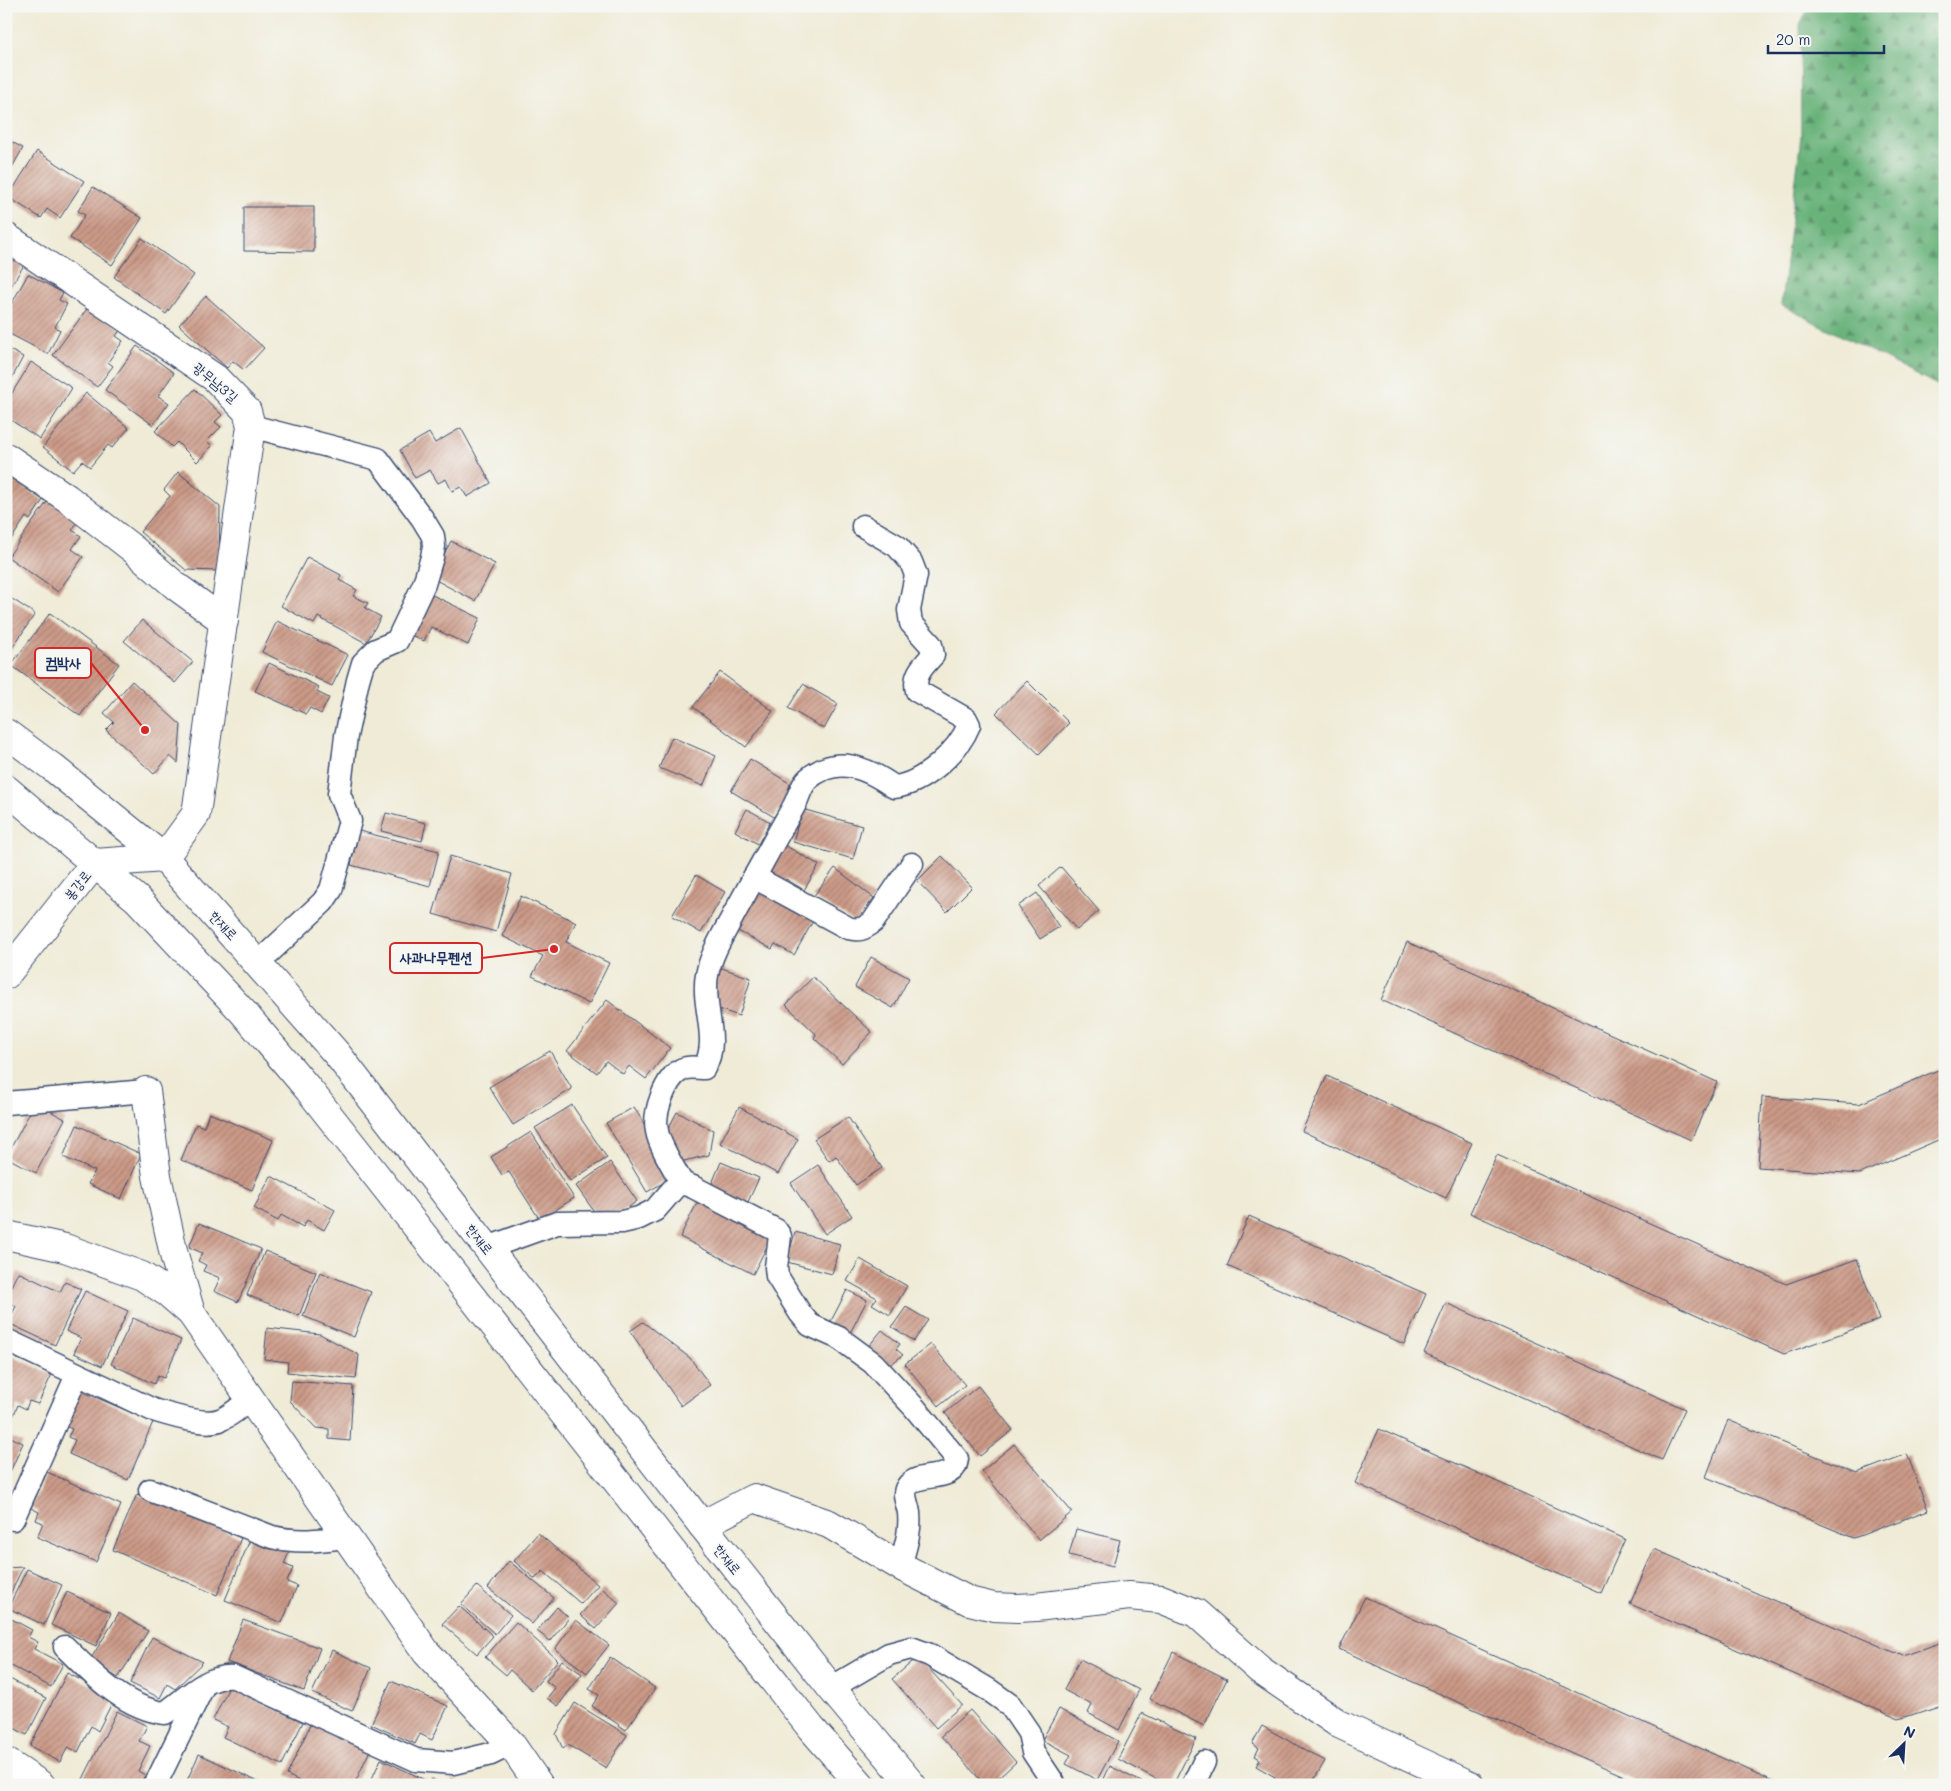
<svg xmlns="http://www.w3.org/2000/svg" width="1951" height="1791" viewBox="0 0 1951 1791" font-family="Mali,'Poor Story',sans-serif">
<defs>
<pattern id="forest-firs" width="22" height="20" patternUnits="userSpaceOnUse" patternTransform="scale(1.25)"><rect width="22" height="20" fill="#68b279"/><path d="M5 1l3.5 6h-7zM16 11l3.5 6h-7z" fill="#559166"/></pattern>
<pattern id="building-hatch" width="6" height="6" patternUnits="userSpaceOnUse" patternTransform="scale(1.25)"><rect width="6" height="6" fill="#cc9a87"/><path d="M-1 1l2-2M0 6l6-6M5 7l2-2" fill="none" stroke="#a57e72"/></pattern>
</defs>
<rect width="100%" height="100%" fill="#f6f6f2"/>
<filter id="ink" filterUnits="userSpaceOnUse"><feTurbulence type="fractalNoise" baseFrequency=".02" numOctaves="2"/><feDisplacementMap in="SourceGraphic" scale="10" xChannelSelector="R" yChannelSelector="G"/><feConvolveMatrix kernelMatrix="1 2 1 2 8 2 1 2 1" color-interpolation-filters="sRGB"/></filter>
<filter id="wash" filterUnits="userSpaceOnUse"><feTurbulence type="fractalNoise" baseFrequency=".0096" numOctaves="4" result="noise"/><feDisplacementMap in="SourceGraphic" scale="20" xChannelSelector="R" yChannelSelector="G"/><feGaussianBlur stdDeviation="1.12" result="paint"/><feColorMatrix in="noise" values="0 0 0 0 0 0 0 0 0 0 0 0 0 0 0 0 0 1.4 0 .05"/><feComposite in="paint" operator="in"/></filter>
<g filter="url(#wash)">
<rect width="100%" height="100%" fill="#efebd6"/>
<path fill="url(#forest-firs)" stroke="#42706c" d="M 1810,6 L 1945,6 L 1945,389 L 1781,305 L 1801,136 L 1800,24 Z"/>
<g id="blocks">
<g fill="url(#building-hatch)">
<path d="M 6,139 L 23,148 L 6,178 Z"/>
<path d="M 37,151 L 84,181 L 60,218 L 47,209 L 41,218 L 8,197 Z"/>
<path d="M 93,187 L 142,218 L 112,265 L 70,238 L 85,215 L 78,211 Z"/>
<path d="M 244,207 L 314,207 L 314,252 L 244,251 Z"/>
<path d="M 142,238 L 194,275 L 166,314 L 114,277 Z"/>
<path d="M 6,255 L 24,265 L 6,294 Z"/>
<path d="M 28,274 L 63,293 L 59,300 L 67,304 L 55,327 L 60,330 L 48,354 L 6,332 L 6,314 Z"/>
<path d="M 206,296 L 264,348 L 244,370 L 233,361 L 227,368 L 179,325 Z"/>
<path d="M 89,306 L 121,329 L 116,336 L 123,341 L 108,362 L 113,366 L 97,387 L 53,355 Z"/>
<path d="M 137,346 L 174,373 L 158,396 L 169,403 L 153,425 L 105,390 Z"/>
<path d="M 6,348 L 23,357 L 11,380 L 6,377 Z"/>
<path d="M 31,362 L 72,388 L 40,439 L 6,417 L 6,403 Z"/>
<path d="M 195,389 L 222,415 L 215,422 L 221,427 L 207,441 L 212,446 L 197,462 L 177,442 L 172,447 L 155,431 Z"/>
<path d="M 86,393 L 129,428 L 112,448 L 108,445 L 90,467 L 82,461 L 73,471 L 43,447 Z"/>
<path d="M 461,428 L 491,483 L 467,497 L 461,487 L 452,491 L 446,479 L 438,483 L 430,470 L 415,478 L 400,450 L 429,433 L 435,443 Z"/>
<path d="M 178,472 L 220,507 L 219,571 L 186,570 L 140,532 L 170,496 L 164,490 Z"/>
<path d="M 6,475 L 43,500 L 30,520 L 26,517 L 6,547 Z"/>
<path d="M 49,499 L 79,520 L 72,530 L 81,536 L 72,549 L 83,557 L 58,592 L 8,557 Z"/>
<path d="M 451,541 L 495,564 L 475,601 L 432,578 Z"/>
<path d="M 307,557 L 341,575 L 339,580 L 357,590 L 353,596 L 368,603 L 365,608 L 381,617 L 366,643 L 318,617 L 314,624 L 281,606 Z"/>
<path d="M 426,592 L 480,618 L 468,645 L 431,627 L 424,641 L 407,633 Z"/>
<path d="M 6,595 L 35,614 L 6,657 Z"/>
<path d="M 50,613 L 119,664 L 80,716 L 11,665 Z"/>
<path d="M 142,620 L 193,662 L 175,683 L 124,641 Z"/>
<path d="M 277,621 L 348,655 L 332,686 L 262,652 Z"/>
<path d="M 269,663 L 319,687 L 317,692 L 329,698 L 321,714 L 310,708 L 306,714 L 255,691 Z"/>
<path d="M 720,672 L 773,711 L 746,747 L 693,707 Z"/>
<path d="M 132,681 L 181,725 L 178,763 L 170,756 L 154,774 L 106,730 L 114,722 L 104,713 Z"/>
<path d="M 1027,681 L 1069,723 L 1039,754 L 996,713 Z"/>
<path d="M 803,684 L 838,704 L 824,729 L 788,708 Z"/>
<path d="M 672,737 L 716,756 L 703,786 L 659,768 Z"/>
<path d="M 750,759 L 794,786 L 774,817 L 731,791 Z"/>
<path d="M 747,809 L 770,822 L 758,844 L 735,831 Z"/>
<path d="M 802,809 L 862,826 L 853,859 L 793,842 Z"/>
<path d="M 386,813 L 426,823 L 422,841 L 381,831 Z"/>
<path d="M 359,831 L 439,851 L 430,886 L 351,865 Z"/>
<path d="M 781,843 L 819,865 L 804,890 L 786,879 L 781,887 L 761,875 Z"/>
<path d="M 450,856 L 512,874 L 496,932 L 433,914 Z"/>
<path d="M 942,856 L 972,887 L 947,912 L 917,881 Z"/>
<path d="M 1061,867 L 1099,911 L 1077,930 L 1039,886 Z"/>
<path d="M 835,868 L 874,898 L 855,922 L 813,897 Z"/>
<path d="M 696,875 L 725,892 L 701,933 L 672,916 Z"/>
<path d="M 756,889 L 813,921 L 794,955 L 775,944 L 772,949 L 734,929 Z"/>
<path d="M 1037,893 L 1059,927 L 1040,939 L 1018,906 Z"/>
<path d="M 521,896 L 576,922 L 566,942 L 609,963 L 589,1004 L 532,976 L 543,956 L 502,936 Z"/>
<path d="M 1407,942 L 1717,1082 L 1691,1140 L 1381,1000 Z"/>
<path d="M 871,957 L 909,978 L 893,1008 L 855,987 Z"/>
<path d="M 719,967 L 751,978 L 739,1016 L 712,1007 Z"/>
<path d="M 813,977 L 872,1032 L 842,1064 L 814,1038 L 816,1034 L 786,1005 Z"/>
<path d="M 607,1000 L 670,1048 L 646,1079 L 629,1066 L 623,1074 L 606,1061 L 597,1073 L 567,1051 Z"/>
<path d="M 550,1051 L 572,1089 L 513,1125 L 489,1087 Z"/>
<path d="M 1945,1067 L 1945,1137 L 1860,1174 L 1758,1167 L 1762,1097 L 1859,1104 Z"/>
<path d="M 1327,1076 L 1472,1143 L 1446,1198 L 1302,1131 Z"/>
<path d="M 35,1103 L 65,1119 L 36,1173 L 6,1157 Z"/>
<path d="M 572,1105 L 607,1158 L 570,1181 L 535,1128 Z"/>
<path d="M 634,1107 L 675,1176 L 647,1192 L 606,1123 Z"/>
<path d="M 739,1107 L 798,1139 L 778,1174 L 720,1143 Z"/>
<path d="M 677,1112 L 713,1130 L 709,1155 L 680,1162 L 666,1133 Z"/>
<path d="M 209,1113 L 273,1140 L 252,1190 L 181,1160 L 196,1124 L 204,1127 Z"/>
<path d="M 848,1117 L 882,1168 L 856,1185 L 836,1156 L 829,1161 L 814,1139 Z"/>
<path d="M 77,1125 L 141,1154 L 121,1199 L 88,1184 L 95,1171 L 63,1157 Z"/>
<path d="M 531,1132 L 574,1198 L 540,1220 L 509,1172 L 502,1175 L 491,1157 Z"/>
<path d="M 1497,1155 L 1786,1284 L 1857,1259 L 1879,1320 L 1784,1354 L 1470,1213 Z"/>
<path d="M 610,1162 L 637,1201 L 622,1212 L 596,1214 L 576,1186 Z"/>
<path d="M 721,1162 L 759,1178 L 747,1204 L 710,1188 Z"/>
<path d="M 818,1165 L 852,1216 L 825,1234 L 791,1183 Z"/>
<path d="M 271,1176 L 335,1210 L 324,1230 L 307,1220 L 303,1227 L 281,1215 L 278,1221 L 254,1208 Z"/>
<path d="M 700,1197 L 773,1234 L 753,1274 L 680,1237 Z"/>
<path d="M 1249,1216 L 1426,1294 L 1404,1344 L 1227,1266 Z"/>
<path d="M 199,1223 L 261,1249 L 238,1302 L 214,1291 L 220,1278 L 203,1271 L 206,1265 L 198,1261 L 202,1253 L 189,1247 Z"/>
<path d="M 795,1232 L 840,1244 L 832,1274 L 787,1262 Z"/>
<path d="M 265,1251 L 316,1272 L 299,1316 L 247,1295 Z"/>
<path d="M 860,1259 L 907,1286 L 890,1315 L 872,1304 L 877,1298 L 847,1281 Z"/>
<path d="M 18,1272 L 60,1292 L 65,1282 L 81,1289 L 55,1345 L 8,1323 L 16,1306 L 6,1301 L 6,1297 Z"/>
<path d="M 320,1272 L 371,1292 L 354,1337 L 303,1316 Z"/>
<path d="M 847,1290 L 867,1300 L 849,1335 L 829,1325 Z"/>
<path d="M 85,1291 L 128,1311 L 102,1366 L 74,1353 L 81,1338 L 66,1331 Z"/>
<path d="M 1446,1303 L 1685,1409 L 1662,1460 L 1424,1353 Z"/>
<path d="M 906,1307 L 928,1320 L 914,1341 L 892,1327 Z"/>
<path d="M 133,1318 L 181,1340 L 164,1378 L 158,1376 L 154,1384 L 111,1364 Z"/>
<path d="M 643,1322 L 690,1358 L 710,1385 L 681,1406 L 630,1331 Z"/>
<path d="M 267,1328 L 320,1334 L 359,1355 L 356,1379 L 287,1372 L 288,1362 L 264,1359 Z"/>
<path d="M 882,1330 L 900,1344 L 896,1349 L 903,1355 L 890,1365 L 868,1347 Z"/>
<path d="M 931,1344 L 965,1385 L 939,1406 L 905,1364 Z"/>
<path d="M 6,1354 L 52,1374 L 38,1404 L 29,1401 L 26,1409 L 18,1405 L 12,1419 L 6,1416 Z"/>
<path d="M 292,1381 L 353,1386 L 350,1441 L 329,1439 L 329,1429 L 316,1428 L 290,1401 Z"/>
<path d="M 978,1386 L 1013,1430 L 980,1456 L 945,1413 Z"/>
<path d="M 79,1390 L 153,1422 L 128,1480 L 69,1454 L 75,1440 L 68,1437 L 72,1429 L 63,1425 Z"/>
<path d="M 1728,1420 L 1857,1473 L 1907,1454 L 1928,1510 L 1854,1538 L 1706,1477 Z"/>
<path d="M 1379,1429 L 1625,1539 L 1601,1593 L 1355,1483 Z"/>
<path d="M 6,1435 L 23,1443 L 10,1472 L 6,1471 Z"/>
<path d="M 1014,1444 L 1072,1512 L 1039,1540 L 982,1471 Z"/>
<path d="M 47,1472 L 121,1505 L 96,1562 L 37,1537 L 43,1523 L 36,1520 L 39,1512 L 31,1508 Z"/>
<path d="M 137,1494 L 241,1538 L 217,1595 L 113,1550 Z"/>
<path d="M 1076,1529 L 1120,1540 L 1113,1566 L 1069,1555 Z"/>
<path d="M 538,1533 L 598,1585 L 581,1604 L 543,1571 L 535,1579 L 514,1561 Z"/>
<path d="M 252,1535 L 290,1550 L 284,1564 L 293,1568 L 287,1582 L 297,1586 L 282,1623 L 225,1600 Z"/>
<path d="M 1654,1549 L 1903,1656 L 1945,1641 L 1945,1704 L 1899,1719 L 1630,1604 Z"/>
<path d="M 509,1561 L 554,1598 L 532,1624 L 488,1588 Z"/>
<path d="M 23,1567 L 6,1603 L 6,1568 Z"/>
<path d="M 27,1569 L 62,1585 L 44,1625 L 8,1608 Z"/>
<path d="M 477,1586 L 511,1615 L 495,1634 L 461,1604 Z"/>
<path d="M 603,1589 L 619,1603 L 596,1629 L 580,1615 Z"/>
<path d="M 67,1592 L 111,1613 L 96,1646 L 51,1625 Z"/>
<path d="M 1365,1597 L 1782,1785 L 1644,1785 L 1339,1649 Z"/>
<path d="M 459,1606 L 493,1636 L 477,1654 L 442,1624 Z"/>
<path d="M 557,1607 L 569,1618 L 550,1641 L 537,1631 Z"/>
<path d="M 119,1613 L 148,1631 L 118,1678 L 90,1660 Z"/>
<path d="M 6,1616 L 32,1630 L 28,1637 L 38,1642 L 34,1649 L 63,1664 L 51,1687 L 6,1663 Z"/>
<path d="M 243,1620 L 320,1648 L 304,1691 L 227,1662 Z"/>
<path d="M 576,1620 L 609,1645 L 587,1673 L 555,1649 Z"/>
<path d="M 516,1622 L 558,1660 L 532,1690 L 510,1670 L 506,1675 L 485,1657 Z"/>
<path d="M 152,1637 L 203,1662 L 175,1689 L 167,1684 L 160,1698 L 130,1683 Z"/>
<path d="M 332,1650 L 371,1668 L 352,1711 L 312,1693 Z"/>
<path d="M 1173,1652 L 1227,1679 L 1204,1726 L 1150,1699 Z"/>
<path d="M 610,1657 L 655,1688 L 626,1730 L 592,1706 L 599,1695 L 589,1689 Z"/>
<path d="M 918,1657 L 962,1705 L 936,1728 L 892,1679 Z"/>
<path d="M 1080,1659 L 1139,1690 L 1119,1730 L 1088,1713 L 1092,1705 L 1064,1690 Z"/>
<path d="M 562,1660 L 582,1674 L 558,1706 L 547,1698 L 555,1688 L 546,1681 Z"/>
<path d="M 67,1673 L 115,1697 L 98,1731 L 91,1726 L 78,1752 L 68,1747 L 60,1762 L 30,1746 Z"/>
<path d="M 6,1677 L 46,1698 L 27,1735 L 6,1724 Z"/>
<path d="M 391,1681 L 448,1706 L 432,1740 L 420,1734 L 415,1744 L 371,1724 Z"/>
<path d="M 229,1687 L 303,1722 L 282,1765 L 223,1737 L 228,1727 L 213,1720 Z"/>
<path d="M 575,1703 L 627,1735 L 606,1768 L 568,1745 L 563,1749 L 556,1734 Z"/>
<path d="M 1059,1709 L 1118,1741 L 1097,1780 L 1066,1764 L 1071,1755 L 1042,1740 Z"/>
<path d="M 970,1710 L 1016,1762 L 991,1785 L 985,1785 L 941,1736 Z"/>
<path d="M 117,1711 L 147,1726 L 139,1741 L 150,1746 L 138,1771 L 145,1775 L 140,1785 L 80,1785 Z"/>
<path d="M 1142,1713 L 1196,1739 L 1173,1785 L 1168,1785 L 1118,1759 Z"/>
<path d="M 312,1721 L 371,1748 L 354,1785 L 347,1781 L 345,1785 L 307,1785 L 287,1775 Z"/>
<path d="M 1262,1726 L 1325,1761 L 1311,1785 L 1271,1785 L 1275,1777 L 1256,1766 L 1260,1759 L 1255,1756 L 1259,1748 L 1252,1744 Z"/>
<path d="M 199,1754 L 265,1785 L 185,1785 Z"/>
<path d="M 381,1759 L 427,1781 L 425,1785 L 369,1785 Z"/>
<path d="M 1110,1766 L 1147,1785 L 1101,1785 Z"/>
<path d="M 432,1779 L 443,1785 L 429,1785 Z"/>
<path d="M 453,1779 L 466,1785 L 449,1785 Z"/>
</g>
</g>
</g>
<g filter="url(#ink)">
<use href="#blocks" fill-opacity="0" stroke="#3b4b70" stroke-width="1"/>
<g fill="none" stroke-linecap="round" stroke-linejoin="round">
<defs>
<g id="lane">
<path d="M 251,426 L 378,459 L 422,518 L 433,536 L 434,546 L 432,557 L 424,584 L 397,641 L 376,650 L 363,663 L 358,680 L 346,736 L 339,794 L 350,821 L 331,890 L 323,902 L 258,963"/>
<path d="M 754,877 L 848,928 C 859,931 864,929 873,922 L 912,864"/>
<path d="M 6,1103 L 146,1091"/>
<path d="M 682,1183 C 675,1170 659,1145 657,1131 C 653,1113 665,1079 681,1070 C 687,1066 697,1068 704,1068 C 721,1040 701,1006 707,975 C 711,954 723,935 733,916 C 753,879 773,843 794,806 C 798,799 801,785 808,779 C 837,754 867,768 894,787 C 923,784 958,752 969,725 L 966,719 L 917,691 C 913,675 923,666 933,655 L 931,645 L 911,623 L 909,610 L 916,575 L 911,562 L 897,546 L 863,526"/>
<path d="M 487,1248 L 557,1223 L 622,1222 L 639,1218 L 655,1210 L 675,1187 L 682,1183 L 693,1187 L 776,1230 L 780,1236 L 776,1267 L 777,1276 L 800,1313 L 810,1325 L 839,1338 L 873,1363 L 914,1407 L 957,1459 C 954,1485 919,1469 907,1487 C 902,1495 908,1504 909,1513 C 911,1532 905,1548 900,1566"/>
<path d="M 6,1340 L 153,1410 C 170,1415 206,1427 222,1419 C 232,1415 242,1405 251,1399"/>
<path d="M 150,1490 L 272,1537 C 298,1543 321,1540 346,1537"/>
<path d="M 13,1519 L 77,1375"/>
<path d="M 65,1647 C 92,1674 124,1708 165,1713 C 185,1699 208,1674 234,1677 L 416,1760 L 453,1763 L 491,1754 L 511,1744"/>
<path d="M 831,1688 L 889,1654 L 911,1648 L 930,1655 L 989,1690 L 1010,1705 L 1029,1733 L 1033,1752 L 1055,1785"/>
<path d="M 155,1785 L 202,1689"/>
<path d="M 1193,1785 L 1204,1762"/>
</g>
<g id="street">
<path d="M 6,237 L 215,378 L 247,411 L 251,426 L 196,814 L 164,858"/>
<path d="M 6,457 L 67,498 L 133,549 L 177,587 L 224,621"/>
<path d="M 146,1091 L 157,1176 L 174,1255 L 191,1313"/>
<path d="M 6,1235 L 65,1248 L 142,1276 L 168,1293 L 191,1313 L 426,1652 L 511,1744 L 539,1785"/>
<path d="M 702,1525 L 754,1498 L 829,1524 L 900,1566 L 969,1601 L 994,1607 L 1017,1608 L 1036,1607 L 1129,1596 L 1161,1599 L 1196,1613 L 1260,1670 L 1339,1724 L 1470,1785"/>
<path d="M 6,1762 L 41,1785"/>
</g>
<g id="secondary">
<path d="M 6,733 L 52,767 L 164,858 L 337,1054 L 702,1525 L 831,1688 L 912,1785"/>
<path d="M 6,789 L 137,899 L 243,1012 L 309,1090 L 811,1728 L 861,1785"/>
<path d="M 6,975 L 95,863 L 164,858"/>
</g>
</defs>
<use href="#lane" stroke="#3b4b70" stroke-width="25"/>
<use href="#street" stroke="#3b4b70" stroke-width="30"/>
<use href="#secondary" stroke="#3b4b70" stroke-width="30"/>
<use href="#lane" stroke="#fff" stroke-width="22"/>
<use href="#street" stroke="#fff" stroke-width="28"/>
<use href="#secondary" stroke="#fff" stroke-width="28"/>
</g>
</g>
<g text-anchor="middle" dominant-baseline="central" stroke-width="4" stroke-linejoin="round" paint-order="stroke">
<g font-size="14" fill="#1b2f5e" stroke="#f6f6f2">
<text transform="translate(216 382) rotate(40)">광무남3길</text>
<text transform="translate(77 885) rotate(-51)">봉강로</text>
<text transform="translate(224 925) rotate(48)">한재로</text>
<text transform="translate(480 1239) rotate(52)">한재로</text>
<text transform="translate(728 1559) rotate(52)">한재로</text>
</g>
</g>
<path fill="none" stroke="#d62828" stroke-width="2" d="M145 730L91 663M554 949L482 958"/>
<g fill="#d62828" stroke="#f6f6f2" stroke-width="2">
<circle cx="145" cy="730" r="5"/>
<circle cx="554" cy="949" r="5"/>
</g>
<g fill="#f6f6f2" stroke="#d62828" stroke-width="2">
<rect x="35" y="648" width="56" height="30" rx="5"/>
<rect x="390" y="943" width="92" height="30" rx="5"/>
</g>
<g font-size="15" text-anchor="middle" font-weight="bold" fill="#1b2f5e">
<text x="63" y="668">컴박사</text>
<text x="436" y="963">사과나무펜션</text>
</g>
<rect width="1951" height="1791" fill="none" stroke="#f6f6f2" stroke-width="25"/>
<g transform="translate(1904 1744) rotate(25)" stroke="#f6f6f2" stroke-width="4" paint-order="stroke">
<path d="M0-4L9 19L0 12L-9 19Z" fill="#1b2f5e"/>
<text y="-8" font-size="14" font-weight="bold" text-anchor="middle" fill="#1b2f5e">N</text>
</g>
<path d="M1768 45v8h116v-8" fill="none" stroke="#1b2f5e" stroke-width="2.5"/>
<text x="1776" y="45" font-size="15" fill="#1b2f5e" stroke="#f6f6f2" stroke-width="4" paint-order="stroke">20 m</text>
</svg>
